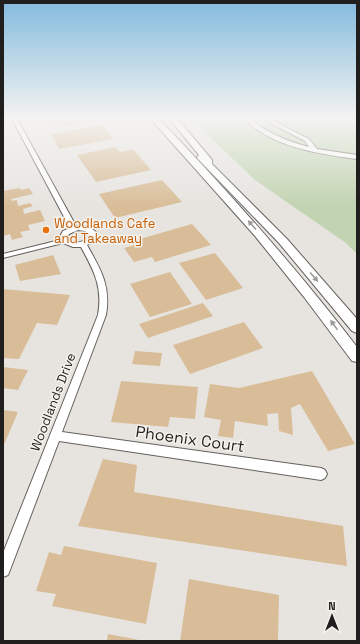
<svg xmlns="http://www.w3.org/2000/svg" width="360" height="644" font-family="'Space Grotesk',sans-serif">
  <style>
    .green { fill: #c1d3b1 }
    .building { fill: #d8bd98 }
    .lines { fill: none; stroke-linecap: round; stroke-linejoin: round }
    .minor-casing { stroke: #64615d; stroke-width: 2 }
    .highway-casing { stroke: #64615d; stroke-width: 2 }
    .minor { fill: #fff; fill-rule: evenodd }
    .highway { fill: #fff; fill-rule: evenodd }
    .oneway { fill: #9b9a99 }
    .food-dot { fill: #e8710a; stroke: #f5f2ed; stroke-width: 1.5 }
    .labels { text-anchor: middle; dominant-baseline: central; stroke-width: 3; stroke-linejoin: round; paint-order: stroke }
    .food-label { font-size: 13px; fill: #c56008; stroke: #f5f2ed; text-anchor: start }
    .street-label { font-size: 13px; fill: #201f1d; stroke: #f5f2ed }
    .near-street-label { font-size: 16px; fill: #201f1d; stroke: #f5f2ed }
  </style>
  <rect width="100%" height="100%" fill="#e7e4e0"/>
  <!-- green -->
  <path class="green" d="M189 117H357V254L346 243 255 180Z"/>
  <!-- building -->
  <g class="building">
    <path d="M43 117H98L100 119 64 126 60 122 48 124Z"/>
    <path d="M102 125 113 139 59 149 51 134Z"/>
    <path d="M115 147 120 152 133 149 151 170 96 182 77 155Z"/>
    <path d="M162 180 182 202 115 218 99 194Z"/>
    <path d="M20 188 21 190 29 188 33 194 11 199 12 201 17 200 18 206 30 203 33 206 23 209 24 214 40 210 45 221 28 225 30 230 20 232 23 237 12 240 10 234 3 236V191Z"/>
    <path d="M192 224 211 245 155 262 152 257 134 262 124 248 142 243 140 239Z"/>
    <path d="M215 253 243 288 206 300 179 263Z"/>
    <path d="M53 255 61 274 20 281 15 265Z"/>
    <path d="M170 272 192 304 150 317 130 284Z"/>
    <path d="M3 289 70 295 57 325 37 323 19 359 3 358Z"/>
    <path d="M203 303 213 316 148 338 139 324Z"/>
    <path d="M244 322 263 348 190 374 173 345Z"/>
    <path d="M135 351 162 353 160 366 132 364Z"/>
    <path d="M3 367 28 370 18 390 3 388Z"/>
    <path d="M312 371 355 444 328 451 300 404 291 408 293 435 279 431 278 413 267 414 268 426 235 421 233 438 218 436 221 420 204 417 210 384 239 388Z"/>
    <path d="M121 381 198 387 195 419 170 417 168 427 111 422Z"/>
    <path d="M3 410 18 412 3 447Z"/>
    <path d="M103 459 137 465 134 492 343 526 347 566 78 526Z"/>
    <path d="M64 546 157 563 146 624 52 606 56 594 36 591 49 552 61 555Z"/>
    <path d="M189 579 279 595 278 641H180Z"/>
    <path d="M108 634 139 640V641H107Z"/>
  </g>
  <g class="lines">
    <defs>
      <g id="minor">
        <path d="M11 117H16L76 226 90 227 97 233 96 240 87 245C101 270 111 286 106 315L62 432 321 468 325 470 327 474 325 478 321 480 59 441 10 570 8 575 3 577V553L98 315C103 287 94 271 81 247H73L63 243 3 258V254L60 240 59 238 63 231 70 228ZM78 230 85 231 89 234V237C82 243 74 245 67 238L69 234Z"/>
        <path d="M243 117H248C266 133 287 141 309 147L305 141 259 117H265L309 139 317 149 357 155V159C319 154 270 147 243 117Z"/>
      </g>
      <g id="highway">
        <path d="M149 117H157C228 191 295 266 357 347V362L352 361 304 297 255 236Z"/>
        <path d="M168 117H176L212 160V164L287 239 357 319V333L352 331 279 243 198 159 197 157 199 155Z"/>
      </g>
    </defs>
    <!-- minor casing -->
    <use href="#minor" class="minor-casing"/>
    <!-- highway casing -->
    <use href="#highway" class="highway-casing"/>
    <!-- minor -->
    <use href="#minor" class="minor"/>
    <!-- highway -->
    <use href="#highway" class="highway"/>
  </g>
  <!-- one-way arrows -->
  <defs><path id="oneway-solid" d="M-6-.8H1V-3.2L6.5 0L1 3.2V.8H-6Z"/></defs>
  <g class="oneway">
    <use href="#oneway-solid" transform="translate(252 225) rotate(-131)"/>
    <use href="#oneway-solid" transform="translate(314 277) rotate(50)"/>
    <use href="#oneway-solid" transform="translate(334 325) rotate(-126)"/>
  </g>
  <!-- sky -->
  <linearGradient id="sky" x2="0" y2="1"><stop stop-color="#83bbdd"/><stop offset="0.57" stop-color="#f4f3f1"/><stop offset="1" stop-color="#f4f3f1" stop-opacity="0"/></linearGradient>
  <rect width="360" height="207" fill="url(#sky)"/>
  <!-- markers -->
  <circle class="food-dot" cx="46" cy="230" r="4"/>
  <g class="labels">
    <!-- food labels -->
    <g class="food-label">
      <text x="54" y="223">Woodlands Cafe<tspan x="54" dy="15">and Takeaway</tspan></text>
    </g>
    <!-- street labels -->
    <g class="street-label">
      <text transform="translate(53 402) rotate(-69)">Woodlands Drive</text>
    </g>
    <!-- near-street labels -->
    <g class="near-street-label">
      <text transform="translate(190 439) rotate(8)">Phoenix Court</text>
    </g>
  </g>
  <!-- border -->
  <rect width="360" height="644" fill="none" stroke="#201f1d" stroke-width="8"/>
  <!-- north arrow -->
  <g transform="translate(332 616)" stroke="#f5f2ed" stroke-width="3" paint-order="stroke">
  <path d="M0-3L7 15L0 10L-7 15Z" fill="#201f1d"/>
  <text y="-6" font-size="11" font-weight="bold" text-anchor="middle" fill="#201f1d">N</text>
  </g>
</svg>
